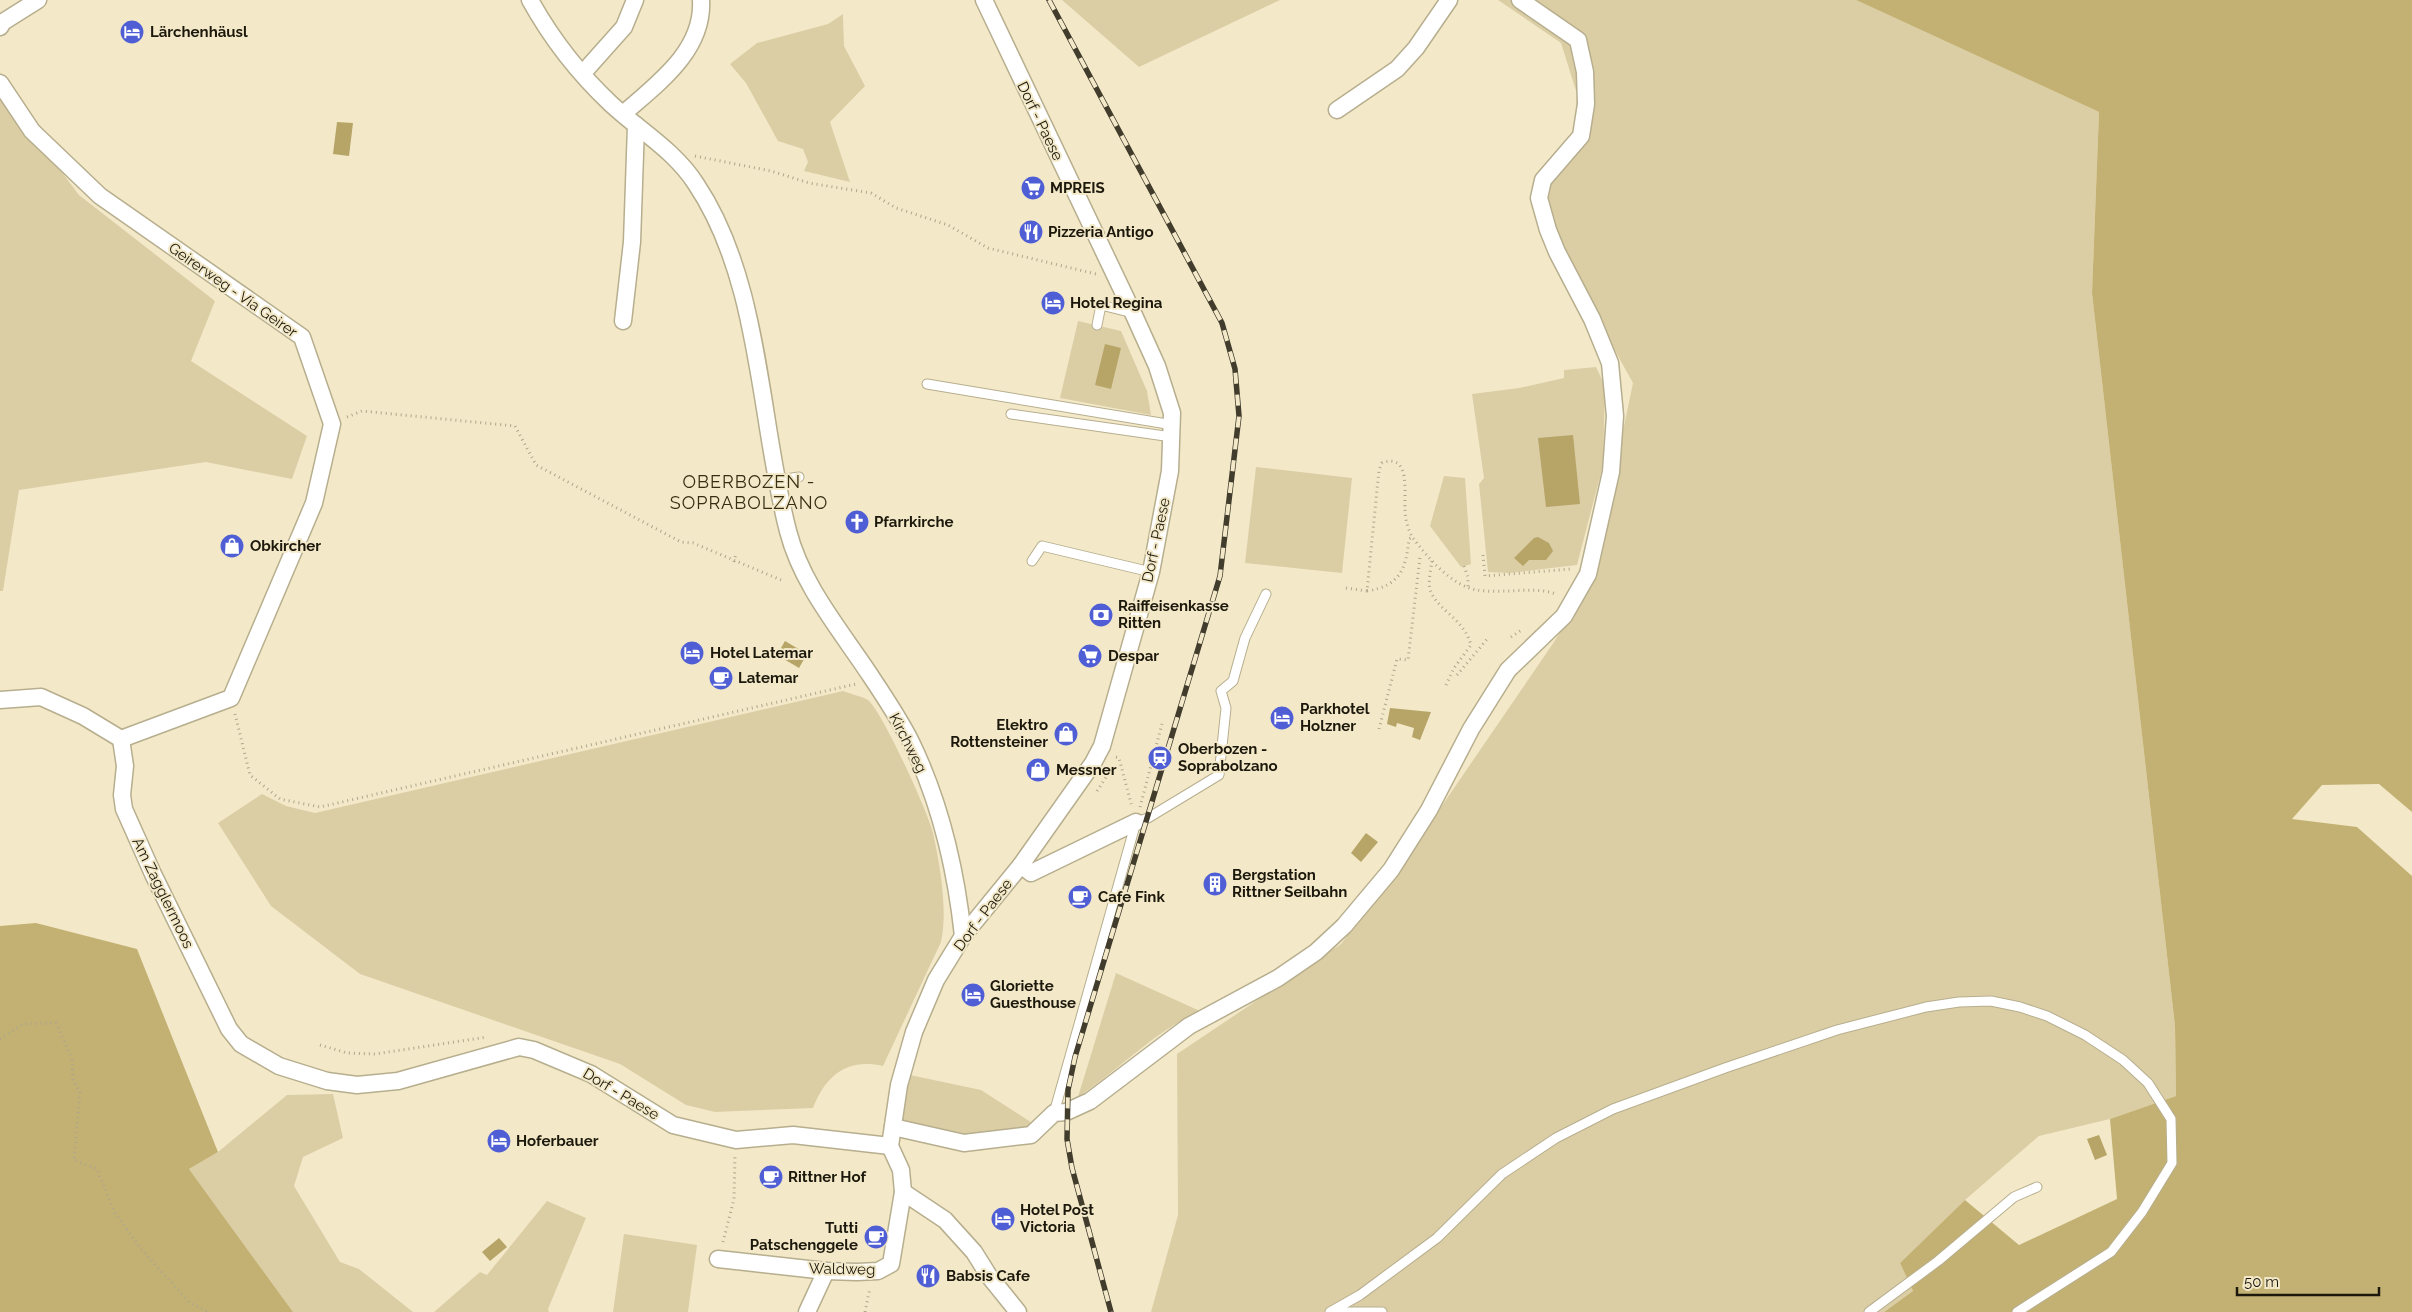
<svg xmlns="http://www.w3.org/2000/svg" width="2412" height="1312" font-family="Raleway,sans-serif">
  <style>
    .green { fill: #dbcea5 }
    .forest { fill: #c3b173 }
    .water { fill: #b7a467 }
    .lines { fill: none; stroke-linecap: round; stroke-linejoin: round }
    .service-casing { stroke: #b7ae8e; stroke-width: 11 }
    .minor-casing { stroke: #b7ae8e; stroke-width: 19 }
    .path { stroke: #aea68c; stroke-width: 3; stroke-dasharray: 1 4; stroke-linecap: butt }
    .service { stroke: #fff; stroke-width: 9 }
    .minor { stroke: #fff; stroke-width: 16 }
    .rail-casing { stroke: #413c2c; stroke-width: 5.5 }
    .rail { stroke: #f3e9c9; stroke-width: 4; stroke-dasharray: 11; stroke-linecap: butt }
    .labels { text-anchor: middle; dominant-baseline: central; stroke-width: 4; stroke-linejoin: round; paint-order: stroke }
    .poi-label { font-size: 15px; font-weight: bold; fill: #1c180c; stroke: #f3e9c9; text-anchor: start }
    .street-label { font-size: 15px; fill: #1c180c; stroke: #f3e9c9 }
    .quarter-label { font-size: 18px; letter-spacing: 1px; fill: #372f13; stroke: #f3e9c9 }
  </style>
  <rect width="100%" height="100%" fill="#f3e9c9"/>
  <!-- green -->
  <g class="green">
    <path d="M1062 0H1280L1139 67Z"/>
    <path d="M1498 0H1856L2099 112 2092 293 2175 1026 2176 1096 2110 1119 2039 1136 1965 1200 1900 1263 1913 1291 1884 1312H1151L1178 1215 1177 1054 1341 944 1402 864 1554 642 1591 583 1633 383 1533 203 1575 134 1577 94 1561 43Z"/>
    <path d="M843 14 844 46 865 86 830 122 850 182 804 171 808 162 803 149 778 141 746 83 730 64 757 43 828 24Z"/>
    <path d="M0 90 79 195 215 301 191 361 307 436 292 479 206 462 19 490 3 591H0Z"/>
    <path d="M1078 321 1121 331 1147 391 1151 415 1060 398Z"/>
    <path d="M1596 367 1605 386 1603 465 1577 565 1510 573 1488 572 1479 484 1484 478 1472 394 1519 388 1564 378V370Z"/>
    <path d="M1256 467 1352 478 1342 573 1245 563Z"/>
    <path d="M1444 476 1465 478 1471 564 1461 567 1430 526Z"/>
    <path d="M843 691C850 694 861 696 868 700 882 711 928 812 933 833 940 865 948 910 941 942L883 1066C847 1058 826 1075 813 1108L715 1112 686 1105 620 1064 360 974 271 906 218 823 262 794 286 806 315 813Z"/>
    <path d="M1116 973 1200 1011C1156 1030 1119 1070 1078 1097Z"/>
    <path d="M910 1075 981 1090 1034 1124 1025 1130 964 1139 899 1125Z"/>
    <path d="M333 1094 343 1138 303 1157 294 1186 340 1262 359 1269 413 1312H293L189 1169 218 1152 287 1095Z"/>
    <path d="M547 1201 586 1218 548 1309 549 1312H434L480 1272 487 1275Z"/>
    <path d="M624 1234 697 1245 688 1312H613Z"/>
  </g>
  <!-- forest -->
  <g class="forest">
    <path d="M1856 0H2412V812L2379 784 2322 785 2292 819 2357 827 2412 876V1312H1884L1913 1291 1900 1263 1965 1200 2019 1245 2117 1199 2110 1119 2176 1096 2175 1026 2092 293 2099 112Z"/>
    <path d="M36 923 137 949 218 1152 189 1169 293 1312H0V926Z"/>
  </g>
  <!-- water -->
  <g class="water">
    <path d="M337 122 353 123 349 156 333 154Z"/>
    <path d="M1105 344 1121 348 1111 389 1095 385Z"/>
    <path d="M1573 435 1580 504 1546 507 1538 438Z"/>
    <path d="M1538 537 1549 543 1553 551 1546 560H1529L1523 566 1514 558 1534 538Z"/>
    <path d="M785 641 807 654 799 668 777 655Z"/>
    <path d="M1390 708 1431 712 1420 740 1412 737 1414 728 1397 723 1396 727 1387 724Z"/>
    <path d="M1366 833 1378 842 1361 862 1351 853Z"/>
    <path d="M2099 1135 2107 1155 2095 1160 2087 1139Z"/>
    <path d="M499 1238 507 1247 490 1261 482 1252Z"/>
  </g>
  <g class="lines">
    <defs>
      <g id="service">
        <path d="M1097 325 1101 305 1133 313"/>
        <path d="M927 384 1173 425"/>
        <path d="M1011 414 1172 437"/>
        <path d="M778 480 799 477"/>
        <path d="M1032 561 1042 546 1151 572"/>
        <path d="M1054 1113 1136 822 1148 818 1219 775 1226 708 1221 691 1233 681 1245 638 1266 594"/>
        <path d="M1330 1312 1360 1295 1437 1238 1502 1174 1556 1138 1613 1109 1725 1068 1837 1030 1926 1007 1959 1002 1991 1001 2020 1007 2047 1016 2085 1035 2123 1060 2148 1083 2171 1119 2172 1163 2142 1212 2111 1252 2017 1312"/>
        <path d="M1333 1312H1382"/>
        <path d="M1869 1312 1938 1261 2014 1197 2037 1187"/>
      </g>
      <g id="minor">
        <path d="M530 0C551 38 579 74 611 104 640 131 674 150 696 184 761 281 759 420 788 531 802 586 842 632 872 678 886 699 900 720 911 742 940 802 956 870 963 936"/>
        <path d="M0 27 3 22 38 0"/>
        <path d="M583 73 624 27 635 0"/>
        <path d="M0 83 32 131 100 196 302 337 332 424 314 503 231 698 121 739"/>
        <path d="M1337 110 1397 69 1416 48 1449 0"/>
        <path d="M623 114C657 84 704 51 701 0"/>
        <path d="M623 321 632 242 636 125"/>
        <path d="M0 700 41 697 83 716 121 739 125 766 122 795 124 809 153 874 229 1029 241 1044 279 1066 327 1081 357 1085 398 1081 519 1047 534 1050 591 1074 673 1125 736 1140 793 1135 890 1146"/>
        <path d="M1021 865 1031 873 1136 822"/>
        <path d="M893 1127 964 1143 1031 1135 1054 1113 1066 1112 1090 1101 1189 1026 1278 978 1316 952 1344 926 1391 870 1429 810 1471 729 1508 670 1564 616 1588 574 1611 472 1615 416 1610 363 1592 319 1557 252 1548 230 1539 198 1543 180 1581 136 1586 104 1585 72 1578 40 1520 0"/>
        <path d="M903 1192 945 1220 974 1252 989 1276 1018 1312"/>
        <path d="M718 1259 826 1271 857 1272 878 1271 891 1264 903 1192 901 1170 890 1146 899 1085 914 1032 936 980 963 936 1021 865 1093 763 1102 746 1151 572 1170 471 1172 413 1157 366 1133 313 984 0"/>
        <path d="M807 1312 826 1271"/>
      </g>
    </defs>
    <!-- service casing -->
    <use href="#service" class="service-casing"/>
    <!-- minor casing -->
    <use href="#minor" class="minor-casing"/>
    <!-- path -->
    <g class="path">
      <path d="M695 156 771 171 809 183 871 193 896 208 948 225 988 248 1096 274"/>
      <path d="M347 417 362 411 515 426 536 465 681 542 693 543 781 580"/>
      <path d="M1483 555 1485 576 1571 569"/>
      <path d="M1432 561C1431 570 1427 583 1431 592 1440 612 1464 619 1471 645L1454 668 1446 685"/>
      <path d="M734 562 736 553"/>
      <path d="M1464 566 1468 577V587"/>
      <path d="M1346 588 1367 591 1379 470 1382 463C1411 452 1404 494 1405 509 1405 519 1408 530 1413 538 1428 558 1452 586 1477 590 1488 592 1500 591 1511 591 1527 590 1542 589 1556 594"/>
      <path d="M1367 591C1400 586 1406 569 1409 539L1412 537"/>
      <path d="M1511 637 1523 629"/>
      <path d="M1457 675 1488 638"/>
      <path d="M235 714 250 775 280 799 320 807 856 684"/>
      <path d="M1379 729 1397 659 1408 660 1420 557"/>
      <path d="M1116 757 1119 758 1132 807"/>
      <path d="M1097 791 1107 776"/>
      <path d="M1140 807 1162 724"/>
      <path d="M0 1039 23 1024 56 1023 72 1059 73 1080 80 1092 74 1160 97 1169 115 1213 141 1249 190 1303 208 1312"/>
      <path d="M320 1045 347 1053 375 1054 487 1037"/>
      <path d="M723 1242 734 1199 735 1155"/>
      <path d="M865 1312 870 1288"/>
    </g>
    <!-- service -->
    <use href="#service" class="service"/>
    <!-- minor -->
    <use href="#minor" class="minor"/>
    <defs>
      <path id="rail" d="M1049 0 1222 323 1235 369 1239 416 1220 576 1075 1057 1068 1090 1067 1139 1072 1168 1111 1312"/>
    </defs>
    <!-- rail casing -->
    <use href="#rail" class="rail-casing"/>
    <!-- rail -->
    <use href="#rail" class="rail"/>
  </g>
  <!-- icons -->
  <defs>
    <symbol id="hotel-disc" viewBox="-11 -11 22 22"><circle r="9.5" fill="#4f5ed4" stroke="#f3e9c9"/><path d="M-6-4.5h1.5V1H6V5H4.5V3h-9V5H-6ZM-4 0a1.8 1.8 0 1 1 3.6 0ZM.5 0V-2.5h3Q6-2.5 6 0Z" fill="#fff"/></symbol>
    <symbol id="supermarket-disc" viewBox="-11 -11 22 22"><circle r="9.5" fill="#4f5ed4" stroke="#f3e9c9"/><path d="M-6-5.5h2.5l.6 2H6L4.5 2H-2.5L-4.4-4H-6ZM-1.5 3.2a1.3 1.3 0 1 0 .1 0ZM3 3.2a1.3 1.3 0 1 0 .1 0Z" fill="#fff"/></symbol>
    <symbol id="restaurant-disc" viewBox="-11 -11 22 22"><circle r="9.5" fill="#4f5ed4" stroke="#f3e9c9"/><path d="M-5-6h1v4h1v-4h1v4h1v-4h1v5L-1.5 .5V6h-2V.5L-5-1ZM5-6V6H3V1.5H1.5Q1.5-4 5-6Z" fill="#fff"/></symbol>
    <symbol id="church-disc" viewBox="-11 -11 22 22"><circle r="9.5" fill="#4f5ed4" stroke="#f3e9c9"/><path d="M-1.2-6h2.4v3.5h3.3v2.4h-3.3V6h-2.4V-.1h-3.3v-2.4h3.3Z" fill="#fff"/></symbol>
    <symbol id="shop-disc" viewBox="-11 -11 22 22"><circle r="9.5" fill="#4f5ed4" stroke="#f3e9c9"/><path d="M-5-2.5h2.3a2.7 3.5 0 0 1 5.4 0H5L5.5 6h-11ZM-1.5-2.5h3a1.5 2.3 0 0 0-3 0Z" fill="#fff"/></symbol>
    <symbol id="bank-disc" viewBox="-11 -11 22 22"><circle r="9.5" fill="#4f5ed4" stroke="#f3e9c9"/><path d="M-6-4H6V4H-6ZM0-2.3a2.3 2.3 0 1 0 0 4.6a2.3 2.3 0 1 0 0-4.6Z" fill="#fff"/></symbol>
    <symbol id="cafe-disc" viewBox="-11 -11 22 22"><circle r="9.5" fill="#4f5ed4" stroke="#f3e9c9"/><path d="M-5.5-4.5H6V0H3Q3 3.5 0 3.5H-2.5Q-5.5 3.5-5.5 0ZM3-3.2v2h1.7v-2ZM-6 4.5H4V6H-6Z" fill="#fff"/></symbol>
    <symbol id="station-disc" viewBox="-11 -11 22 22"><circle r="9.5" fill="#4f5ed4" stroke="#f3e9c9"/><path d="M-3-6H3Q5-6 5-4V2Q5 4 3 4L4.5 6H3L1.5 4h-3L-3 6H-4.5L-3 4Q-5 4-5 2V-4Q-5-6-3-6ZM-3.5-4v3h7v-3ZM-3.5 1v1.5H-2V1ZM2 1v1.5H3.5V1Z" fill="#fff"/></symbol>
    <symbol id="building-disc" viewBox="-11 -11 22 22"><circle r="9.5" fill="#4f5ed4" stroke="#f3e9c9"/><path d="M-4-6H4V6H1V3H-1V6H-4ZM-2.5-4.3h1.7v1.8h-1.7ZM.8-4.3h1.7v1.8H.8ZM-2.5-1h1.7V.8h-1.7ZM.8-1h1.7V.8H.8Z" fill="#fff"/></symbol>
  </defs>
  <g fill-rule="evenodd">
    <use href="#hotel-disc" x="118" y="18" width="28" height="28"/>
    <use href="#supermarket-disc" x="1019" y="174" width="28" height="28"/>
    <use href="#restaurant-disc" x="1017" y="218" width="28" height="28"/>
    <use href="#hotel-disc" x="1039" y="289" width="28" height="28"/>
    <use href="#church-disc" x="843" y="508" width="28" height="28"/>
    <use href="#shop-disc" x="218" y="532" width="28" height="28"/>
    <use href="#bank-disc" x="1087" y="601" width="28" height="28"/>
    <use href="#hotel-disc" x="678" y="639" width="28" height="28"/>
    <use href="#supermarket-disc" x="1076" y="642" width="28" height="28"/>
    <use href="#cafe-disc" x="707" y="664" width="28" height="28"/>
    <use href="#hotel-disc" x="1268" y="704" width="28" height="28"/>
    <use href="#shop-disc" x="1052" y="720" width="28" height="28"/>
    <use href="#station-disc" x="1146" y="744" width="28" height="28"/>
    <use href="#shop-disc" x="1024" y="756" width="28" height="28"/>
    <use href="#building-disc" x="1201" y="870" width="28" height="28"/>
    <use href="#cafe-disc" x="1066" y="883" width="28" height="28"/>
    <use href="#hotel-disc" x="959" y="981" width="28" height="28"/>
    <use href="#hotel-disc" x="485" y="1127" width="28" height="28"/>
    <use href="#cafe-disc" x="757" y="1163" width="28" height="28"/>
    <use href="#hotel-disc" x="989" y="1205" width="28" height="28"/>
    <use href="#cafe-disc" x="862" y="1223" width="28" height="28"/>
    <use href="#restaurant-disc" x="914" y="1262" width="28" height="28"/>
  </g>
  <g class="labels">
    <!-- poi labels -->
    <g class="poi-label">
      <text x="150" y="32">Lärchenhäusl</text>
      <text x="1050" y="188">MPREIS</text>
      <text x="1048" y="232">Pizzeria Antigo</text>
      <text x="1070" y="303">Hotel Regina</text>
      <text x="874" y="522">Pfarrkirche</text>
      <text x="250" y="546">Obkircher</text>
      <text x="1118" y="606">Raiffeisenkasse<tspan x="1118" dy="17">Ritten</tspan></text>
      <text x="710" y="653">Hotel Latemar</text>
      <text x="1108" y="656">Despar</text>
      <text x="738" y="678">Latemar</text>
      <text x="1300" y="709">Parkhotel<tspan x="1300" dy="17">Holzner</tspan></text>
      <text x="1048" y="725" text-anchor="end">Elektro<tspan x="1048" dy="17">Rottensteiner</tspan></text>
      <text x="1178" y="749">Oberbozen -<tspan x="1178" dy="17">Soprabolzano</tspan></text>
      <text x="1056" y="770">Messner</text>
      <text x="1232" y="875">Bergstation<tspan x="1232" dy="17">Rittner Seilbahn</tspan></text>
      <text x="1098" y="897">Cafe Fink</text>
      <text x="990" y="986">Gloriette<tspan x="990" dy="17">Guesthouse</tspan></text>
      <text x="516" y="1141">Hoferbauer</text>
      <text x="788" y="1177">Rittner Hof</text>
      <text x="1020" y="1210">Hotel Post<tspan x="1020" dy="17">Victoria</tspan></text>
      <text x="858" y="1228" text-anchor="end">Tutti<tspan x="858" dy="17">Patschenggele</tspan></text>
      <text x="946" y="1276">Babsis Cafe</text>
    </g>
    <!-- street labels -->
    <g class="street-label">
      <text transform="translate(1040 121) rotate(64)">Dorf - Paese</text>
      <text transform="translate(233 290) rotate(35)">Geirerweg - Via Geirer</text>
      <text transform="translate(1156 540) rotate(-78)">Dorf - Paese</text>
      <text transform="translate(908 743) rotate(63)">Kirchweg</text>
      <text transform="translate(163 893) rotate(64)">Am Zagglermoos</text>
      <text transform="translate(983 915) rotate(-53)">Dorf - Paese</text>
      <text transform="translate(621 1094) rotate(31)">Dorf - Paese</text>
      <text transform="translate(842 1269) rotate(1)">Waldweg</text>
    </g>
    <!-- quarter labels -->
    <g class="quarter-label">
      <text x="749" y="481">OBERBOZEN -<tspan x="749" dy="21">SOPRABOLZANO</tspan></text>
    </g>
  </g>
  <!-- scale -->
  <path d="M2237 1287v8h142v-8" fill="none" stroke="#1c180c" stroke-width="2.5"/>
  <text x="2244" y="1287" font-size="15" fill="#1c180c" stroke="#f3e9c9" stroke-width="4" paint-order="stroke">50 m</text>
</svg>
